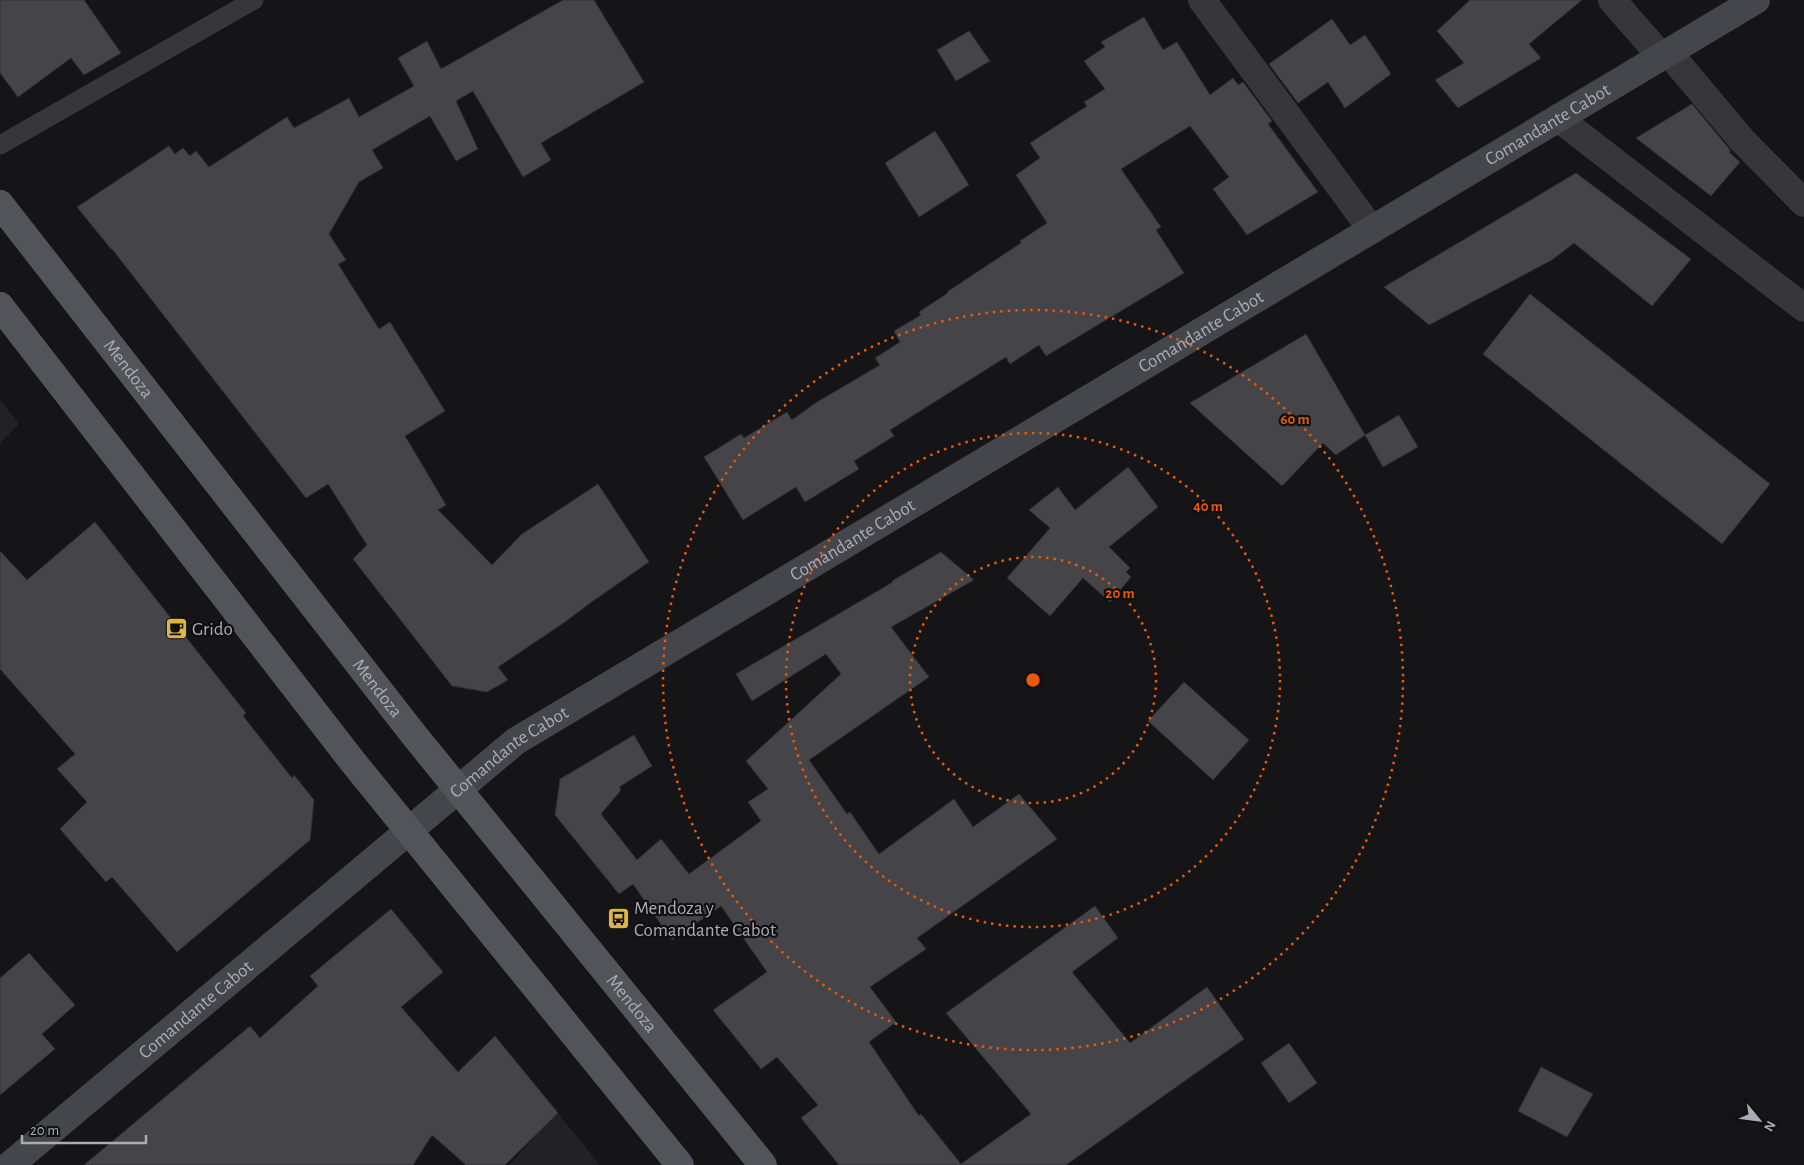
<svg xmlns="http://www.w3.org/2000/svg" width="1804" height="1165" font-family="'Alegreya Sans',sans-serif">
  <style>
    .built { fill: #222124 }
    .building { fill: #454549; stroke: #303033 }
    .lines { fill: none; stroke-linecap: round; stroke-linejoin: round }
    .lane { stroke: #37373b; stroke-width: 19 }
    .street { stroke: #37373b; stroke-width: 28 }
    .secondary { stroke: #45464b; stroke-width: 28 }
    .primary { stroke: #53545a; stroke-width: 28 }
    .ring { fill: none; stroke: #e8590c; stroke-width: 2.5; stroke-dasharray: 2.5 5 }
    .labels { text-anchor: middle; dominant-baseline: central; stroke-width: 4.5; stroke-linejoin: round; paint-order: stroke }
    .street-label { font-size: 19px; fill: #a9acb5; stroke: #101012 }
    .poi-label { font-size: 19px; fill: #a9acb5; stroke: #101012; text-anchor: start }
    .centre { fill: #e8590c; stroke: #101012; stroke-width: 2.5 }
    .ring-label { font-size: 15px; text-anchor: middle; font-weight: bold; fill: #e8590c; stroke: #101012; stroke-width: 4.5; stroke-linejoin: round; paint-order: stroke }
  </style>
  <rect width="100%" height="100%" fill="#151517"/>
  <!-- built -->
  <g class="built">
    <path d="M0 400 19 424 0 444Z"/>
    <path d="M558 1113 600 1165H509L536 1135Z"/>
  </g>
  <!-- building -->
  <g class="building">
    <path d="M0 0H84L121 53 84 75 71 58 18 97 0 73Z"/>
    <path d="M563 0H594L644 82 541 143 551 160 523 177 473 91 456 101 478 149 456 161 430 116 372 150 383 168 359 182 329 234 346 260 338 264 379 329 390 322 445 411 405 436 446 505 438 510 492 565 522 534 598 484 649 562 590 603 565 622 498 667 508 680 487 692 452 686 353 559 367 545 328 484 306 498 112 249H111L77 207 169 146 175 154 183 148 190 156 196 151 209 167 287 117 294 128 349 98 359 117 414 86 398 58 427 41 441 69Z"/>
    <path d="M1470 0H1582L1529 44 1541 58 1458 108 1435 80 1464 63 1437 31Z"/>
    <path d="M1144 17 1163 50 1177 42 1210 95 1233 78 1238 85 1243 82 1272 121 1268 124 1318 192 1247 235 1213 189 1229 177 1190 126 1121 169 1161 227 1156 230 1184 273 1046 356 1039 345 1010 364 1006 357 890 430 894 436 854 461 859 469 805 502 796 487 743 520 704 457 741 434 744 438 787 412 792 420 817 402 880 365 875 358 900 342 894 331 921 315 919 312 948 293 947 292 1021 243 1020 241 1047 223 1016 175 1040 158 1030 143 1087 106 1084 102 1105 89 1084 61 1105 47 1101 42Z"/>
    <path d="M1332 19 1350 45 1365 35 1391 74 1345 108 1328 82 1298 103 1269 64Z"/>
    <path d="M969 31 990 61 956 81 937 50Z"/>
    <path d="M1692 104 1731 151 1729 152 1740 162 1711 196 1636 138Z"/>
    <path d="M935 131 969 185 919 217 885 163Z"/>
    <path d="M1576 173 1691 259 1652 306 1574 243 1552 260 1429 325 1384 287Z"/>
    <path d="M1530 294 1770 484 1722 544 1483 354Z"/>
    <path d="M1306 334 1365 435 1336 455 1323 443 1282 486 1190 403Z"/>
    <path d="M1399 415 1418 447 1383 467 1365 435Z"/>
    <path d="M1128 467 1158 507 1109 547 1130 568 1126 572 1131 577 1110 602 1083 578 1050 616 1007 578 1050 528 1029 510 1058 487 1075 510Z"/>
    <path d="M95 522 246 713 243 716 292 778 294 775 314 800 310 840 177 952 112 877 106 882 60 829 87 802 57 769 75 754 0 669V551L27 580Z"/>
    <path d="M941 552 974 580 891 627 929 677 809 760 847 814 850 812 879 854 954 799 973 827 1019 794 1057 839 917 938 926 949 870 987 896 1022 869 1042 919 1116 921 1114 961 1164 1031 1114 946 1013 1095 906 1118 938 1072 972 1130 1043 1207 987 1244 1039 1066 1165H839L801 1118 818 1105 777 1057 761 1069 713 1010 767 972 721 906 672 940 633 884 619 894 555 815 560 779 634 735 652 766 619 787 621 790 601 814 637 860 661 839 689 874 761 821 748 802 768 789 746 761 841 674 826 654 752 701 736 674 893 582 892 581Z"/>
    <path d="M1184 682 1249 740 1213 780 1148 721Z"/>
    <path d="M391 909 443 972 401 1007 458 1072 495 1036 558 1113 505 1165H466L432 1135 413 1165H84L250 1026 260 1038 318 986 310 976Z"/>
    <path d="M29 953 75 1005 42 1034 55 1049 0 1095V978Z"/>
    <path d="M1289 1043 1317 1083 1289 1103 1261 1063Z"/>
    <path d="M1541 1067 1593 1094 1567 1137 1518 1111Z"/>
  </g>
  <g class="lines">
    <!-- lane -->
    <path class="lane" d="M0 145 254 0"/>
    <!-- street -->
    <g class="street">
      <path d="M1202 0 1372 230"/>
      <path d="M1612 0 1661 56"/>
      <path d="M1668 52 1742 140 1804 203"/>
      <path d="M1558 118 1804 308"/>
    </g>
    <!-- secondary -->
    <path class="secondary" id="s1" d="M10 1165 516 741 1756 0"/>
    <!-- primary -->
    <g class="primary">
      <path id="s2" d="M0 204 414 735 763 1165"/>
      <path d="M0 306 353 762 680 1165"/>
    </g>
  </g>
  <!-- distance rings -->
  <g class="ring">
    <circle cx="1033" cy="680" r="123"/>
    <circle cx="1033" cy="680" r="247"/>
    <circle cx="1033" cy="680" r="370"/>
  </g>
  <!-- icons -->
  <defs>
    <symbol id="cafe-square" viewBox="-11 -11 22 22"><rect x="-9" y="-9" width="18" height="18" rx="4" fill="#ddb547" stroke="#101012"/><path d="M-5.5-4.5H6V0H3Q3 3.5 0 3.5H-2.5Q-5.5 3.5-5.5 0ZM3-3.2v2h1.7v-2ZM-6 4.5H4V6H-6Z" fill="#111"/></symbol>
    <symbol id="bus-square" viewBox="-11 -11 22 22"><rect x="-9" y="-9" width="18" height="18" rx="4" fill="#ddb547" stroke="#101012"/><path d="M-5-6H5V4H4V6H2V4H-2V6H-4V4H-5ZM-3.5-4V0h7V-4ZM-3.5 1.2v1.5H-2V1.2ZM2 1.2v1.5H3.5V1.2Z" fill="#111"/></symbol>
  </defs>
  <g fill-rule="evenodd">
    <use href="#cafe-square" x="164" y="616" width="25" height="25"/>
    <use href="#bus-square" x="606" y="906" width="25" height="25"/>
  </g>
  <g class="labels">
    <!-- street labels -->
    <g class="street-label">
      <text stroke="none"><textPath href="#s1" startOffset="1862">Comandante Cabot</textPath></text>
      <text stroke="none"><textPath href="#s1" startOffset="1458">Comandante Cabot</textPath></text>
      <text stroke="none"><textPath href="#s2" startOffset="209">Mendoza</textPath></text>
      <text stroke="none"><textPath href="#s1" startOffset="1052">Comandante Cabot</textPath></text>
      <text stroke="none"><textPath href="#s2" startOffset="614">Mendoza</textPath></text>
      <text stroke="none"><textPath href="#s1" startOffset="648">Comandante Cabot</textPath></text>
      <text stroke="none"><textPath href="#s2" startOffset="1019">Mendoza</textPath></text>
      <text stroke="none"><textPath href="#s1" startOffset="242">Comandante Cabot</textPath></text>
    </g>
    <!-- poi labels -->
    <g class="poi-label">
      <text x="192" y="629">Grido</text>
      <text x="634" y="908">Mendoza y<tspan x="634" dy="22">Comandante Cabot</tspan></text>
    </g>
  </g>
  <circle cx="1033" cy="680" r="8" class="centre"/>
  <g class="ring-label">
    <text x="1295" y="424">60 m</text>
    <text x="1208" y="511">40 m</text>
    <text x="1120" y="598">20 m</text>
  </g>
  <!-- north arrow -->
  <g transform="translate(1759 1120) rotate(119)" stroke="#101012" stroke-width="4" paint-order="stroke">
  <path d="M0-4L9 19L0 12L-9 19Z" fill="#a9acb5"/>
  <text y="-8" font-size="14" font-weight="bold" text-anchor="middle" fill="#a9acb5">N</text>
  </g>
  <!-- scale -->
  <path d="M22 1135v8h124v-8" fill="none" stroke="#a9acb5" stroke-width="2.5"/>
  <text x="30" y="1135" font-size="15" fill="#a9acb5" stroke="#101012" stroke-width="4" paint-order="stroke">20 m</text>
</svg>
